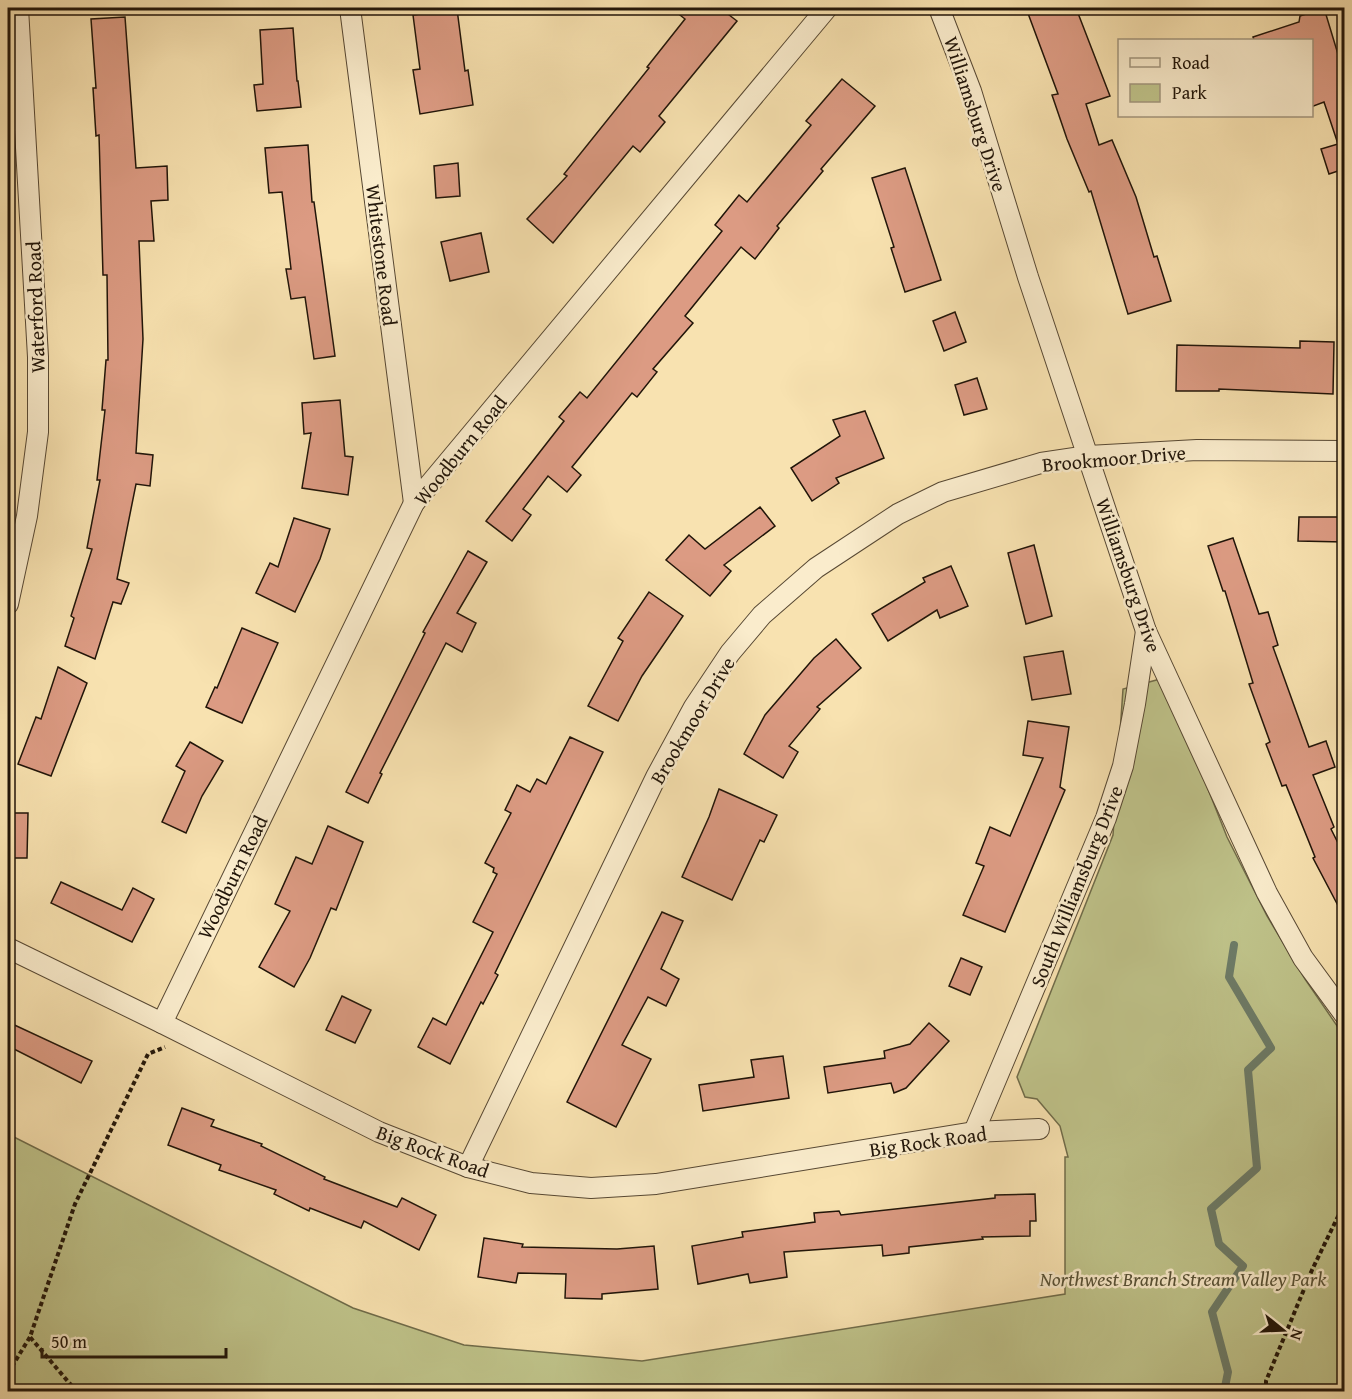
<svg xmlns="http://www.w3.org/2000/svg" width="1352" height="1399" font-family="'Gentium Book Plus',serif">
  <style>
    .green { fill: #bfc38a; stroke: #706c4a; stroke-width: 1.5 }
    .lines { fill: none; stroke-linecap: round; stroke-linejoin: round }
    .stream { stroke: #6d7b67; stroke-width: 8 }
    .building { fill: #dc9b83; stroke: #211509; stroke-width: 1.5 }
    .street-casing { stroke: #574833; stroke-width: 22 }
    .path { stroke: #211509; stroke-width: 4; stroke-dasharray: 4.5 3; stroke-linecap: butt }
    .street { stroke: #faeccc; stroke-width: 20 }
    .labels { text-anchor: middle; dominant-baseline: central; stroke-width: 5; stroke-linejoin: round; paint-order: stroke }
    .street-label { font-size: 20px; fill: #211509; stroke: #faeccc }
    .park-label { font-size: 20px; font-style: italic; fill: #585236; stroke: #faeccc }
  </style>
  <rect width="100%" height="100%" fill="#f8e2b0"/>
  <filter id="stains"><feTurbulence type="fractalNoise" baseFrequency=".00333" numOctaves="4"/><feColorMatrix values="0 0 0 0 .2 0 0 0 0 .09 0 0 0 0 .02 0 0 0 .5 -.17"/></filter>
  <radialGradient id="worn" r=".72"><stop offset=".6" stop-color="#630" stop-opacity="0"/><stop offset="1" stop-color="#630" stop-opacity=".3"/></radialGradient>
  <!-- green -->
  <path class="green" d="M1164 678 1227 837 1267 916 1305 979 1344 1036V1391H8V1134L353 1308 464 1345 642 1361 1065 1294V1157H1068L1060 1126 1037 1099 1025 1097 1017 1077 1113 835 1123 689Z"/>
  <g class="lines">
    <!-- stream -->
    <path class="stream" d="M1224 1392 1228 1372 1212 1312 1243 1266 1219 1244 1211 1209 1257 1168 1248 1070 1271 1048 1229 977 1234 945"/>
  </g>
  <!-- building -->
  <g class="building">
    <path d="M671 8H720L737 21 659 116 665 122 640 152 633 146 553 243 527 219 567 176 564 174 649 68 647 67 685 19Z"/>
    <path d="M1026 8H1076L1110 96 1086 104 1099 145 1112 140 1136 197 1154 257 1157 256 1171 301 1128 314 1091 191 1089 192 1067 139 1052 95 1058 94Z"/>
    <path d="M1324 8 1344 74V169L1329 174 1321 149 1338 144 1324 102 1311 107V40H1254L1253 37 1299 22 1300 16Z"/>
    <path d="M457 9 465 71 468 70 473 105 420 114 413 70 420 69 413 15Z"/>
    <path d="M125 17 136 168 167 166 168 200 151 201 154 241H139L143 339 136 453 153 455 150 486 136 484 117 579 129 583 121 604 113 602 95 659 65 646 74 618 71 616 92 549 87 548 100 480H97L105 410H102L106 360H108L107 275H103L99 135 96 136 93 88H96L91 19Z"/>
    <path d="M293 28 297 81H298L301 107 257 111 254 85 263 84 260 30Z"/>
    <path d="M842 79 875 106 821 169 823 171 777 226 779 228 755 259 741 247 685 316 693 323 653 369 657 372 637 397 632 393 572 467 581 475 567 492 548 476 523 509 531 515 512 541 486 521 564 421 559 417 580 392 587 398 722 231 715 225 739 195 747 202 811 125 806 121Z"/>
    <path d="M308 145 312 202H314L335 356 314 359 305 297 291 299 286 269H291L282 192 269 193 265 148Z"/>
    <path d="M458 163 460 196 436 198 434 166Z"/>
    <path d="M905 168 941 280 905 292 891 248 894 247 872 178Z"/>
    <path d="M481 233 489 272 450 281 441 242Z"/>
    <path d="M955 312 966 342 944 351 933 321Z"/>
    <path d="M1300 341 1334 342 1333 394 1219 389V391H1176L1177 345 1300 348Z"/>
    <path d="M977 378 987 409 964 415 955 385Z"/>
    <path d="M340 400 345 456 353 457 348 495 302 488 311 433 304 434 302 403Z"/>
    <path d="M865 411 884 458 836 478 839 483 812 501 791 468 840 436 833 420Z"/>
    <path d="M760 507 775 526 724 565 731 571 710 596 666 560 689 535 705 549Z"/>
    <path d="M1299 517H1344V542L1298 541Z"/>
    <path d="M294 518 330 529 320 559 295 612 256 593 270 563 278 567Z"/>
    <path d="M1233 538 1259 614 1268 612 1278 645 1273 647 1309 747 1326 741 1335 767 1313 775 1334 827 1331 829 1344 855V917L1313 858 1315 857 1286 785 1282 786 1266 744 1270 742 1249 684 1253 683 1225 591H1223L1208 546Z"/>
    <path d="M1034 545 1052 616 1026 624 1008 553Z"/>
    <path d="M468 551 487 562 457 613 476 623 462 652 446 643 380 773 382 774 368 803 346 792 425 633 423 632Z"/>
    <path d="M951 566 968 606 940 618 937 610 888 641 872 614 925 582 923 578Z"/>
    <path d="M649 592 683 616 642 676 618 721 588 706 623 641 618 638Z"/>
    <path d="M242 628 278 643 242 723 206 707 215 687 217 688Z"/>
    <path d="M836 639 861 668 817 707 820 709 789 746 798 752 783 778 744 754 765 715 814 658Z"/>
    <path d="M1063 651 1071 694 1032 700 1024 657Z"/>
    <path d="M58 667 87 683 51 776 18 764 36 717 41 719Z"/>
    <path d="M1028 721 1069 727 1060 787 1065 790 1005 932 963 915 984 866 976 863 990 827 1010 836 1043 758 1023 755Z"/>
    <path d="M570 737 603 752 495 973 498 975 483 1004 481 1002 450 1064 418 1047 433 1018 446 1025 493 932 473 922 497 874 493 872 494 868 485 863 511 813 505 810 517 785 530 792 537 779 546 784Z"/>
    <path d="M190 742 223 761 202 796 186 833 162 822 185 771 176 766Z"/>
    <path d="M719 789 777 815 764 842 760 840 732 900 682 877 709 817Z"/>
    <path d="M8 813H28L27 858H8Z"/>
    <path d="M328 826 363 842 336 910 331 908 310 958 294 987 259 967 290 911 275 904 296 857 312 864Z"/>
    <path d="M61 882 122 910 133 888 154 899 132 942 51 903Z"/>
    <path d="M662 912 683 921 661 969 679 979 666 1006 648 997 622 1045 651 1059 616 1127 567 1102Z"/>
    <path d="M961 958 982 967 970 995 949 986Z"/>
    <path d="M342 996 371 1010 355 1043 326 1030Z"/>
    <path d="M8 1022 92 1061 81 1083 8 1046Z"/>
    <path d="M929 1023 949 1041 906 1088 894 1093 891 1083 828 1093 824 1067 885 1058 884 1051 910 1044Z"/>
    <path d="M783 1056 789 1098 703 1111 699 1085 754 1077 751 1060Z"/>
    <path d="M182 1108 214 1120 211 1126 262 1144 261 1146 325 1177 324 1179 397 1207 402 1198 436 1215 419 1250 364 1221 361 1228 310 1208 309 1211 274 1194 276 1190 219 1170 221 1165 168 1145Z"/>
    <path d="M1035 1194 1036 1221H1030V1236L982 1237 983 1239 909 1247V1253L883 1256 882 1245 784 1252 787 1277 750 1283 748 1274 698 1284 692 1246 743 1237 742 1232 815 1222 814 1213 839 1211 841 1215 995 1198V1195Z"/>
    <path d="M484 1238 523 1244 522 1247 617 1249 654 1246 658 1289 602 1294V1299L565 1298 566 1274 518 1273 516 1283 478 1277Z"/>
  </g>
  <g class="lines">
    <defs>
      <g id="street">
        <path d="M350 8 414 503"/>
        <path d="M939 8 971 91 1028 277 1146 631 1267 893 1303 958 1344 1014"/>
        <path d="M8 604 27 516 38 432V357L18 8"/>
        <path d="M8 948 162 1023 379 1132 468 1167 531 1183 591 1188 656 1184 974 1132 1039 1129"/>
        <path d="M162 1023 414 503 827 8"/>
        <path d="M974 1132 1106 818 1123 766 1135 704 1146 631"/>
        <path d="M468 1167 656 777 694 707 730 653 762 615 816 568 898 514 943 492 1041 463 1088 456 1197 450 1344 451"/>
      </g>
    </defs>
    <!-- street casing -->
    <use href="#street" class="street-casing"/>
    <!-- path -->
    <g class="path">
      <path d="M8 1373 30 1337"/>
      <path d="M77 1392 30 1337 75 1204 148 1054 165 1047"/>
      <path d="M1266 1392V1381L1312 1270 1344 1204"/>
    </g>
    <!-- street -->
    <use href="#street" class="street"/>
  </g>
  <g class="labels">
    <!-- street labels -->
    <g class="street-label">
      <text transform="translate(976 114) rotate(72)">Williamsburg Drive</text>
      <text transform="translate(382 255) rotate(83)">Whitestone Road</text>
      <text transform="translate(35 307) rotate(-92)">Waterford Road</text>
      <text transform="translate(460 450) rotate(-51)">Woodburn Road</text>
      <text transform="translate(1114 458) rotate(-5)">Brookmoor Drive</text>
      <text transform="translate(1129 575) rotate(71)">Williamsburg Drive</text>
      <text transform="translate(692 720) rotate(-59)">Brookmoor Drive</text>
      <text transform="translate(232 877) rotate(-64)">Woodburn Road</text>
      <text transform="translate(1076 886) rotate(-68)">South Williamsburg Drive</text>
      <text transform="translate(928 1141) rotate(-8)">Big Rock Road</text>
      <text transform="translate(433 1151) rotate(20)">Big Rock Road</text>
    </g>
    <!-- park labels -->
    <g class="park-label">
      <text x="1183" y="1278">Northwest Branch Stream Valley Park</text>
    </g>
  </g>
  <!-- margin -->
  <rect width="1352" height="1399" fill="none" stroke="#f8e2b0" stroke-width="30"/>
  <rect x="9" y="9" width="1334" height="1381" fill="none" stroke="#211509" stroke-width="3"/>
  <rect x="15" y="15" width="1322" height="1369" fill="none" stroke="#211509" stroke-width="1.5"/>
  <!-- legend -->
  <rect x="1118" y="39" width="195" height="78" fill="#faeccc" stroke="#a3967e" stroke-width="1.5"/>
  <rect x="1130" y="58" width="30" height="9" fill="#faeccc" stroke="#a3967e" stroke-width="1.5"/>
  <text x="1172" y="69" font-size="18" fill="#211509">Road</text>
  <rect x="1130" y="84" width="30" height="18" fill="#bfc38a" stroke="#a3967e" stroke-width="1.5"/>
  <text x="1172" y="99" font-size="18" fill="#211509">Park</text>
  <!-- north arrow -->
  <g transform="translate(1283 1330) rotate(108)" stroke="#faeccc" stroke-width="4.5" paint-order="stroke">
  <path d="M0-4.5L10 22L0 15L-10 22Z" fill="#211509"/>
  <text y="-9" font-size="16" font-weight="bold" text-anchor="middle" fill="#211509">N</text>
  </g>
  <!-- scale -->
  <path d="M42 1348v9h184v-9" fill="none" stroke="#211509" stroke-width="3"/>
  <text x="51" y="1348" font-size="18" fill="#211509" stroke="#faeccc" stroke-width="4.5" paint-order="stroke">50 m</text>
  <rect width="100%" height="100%" filter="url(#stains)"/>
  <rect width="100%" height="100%" fill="url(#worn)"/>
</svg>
